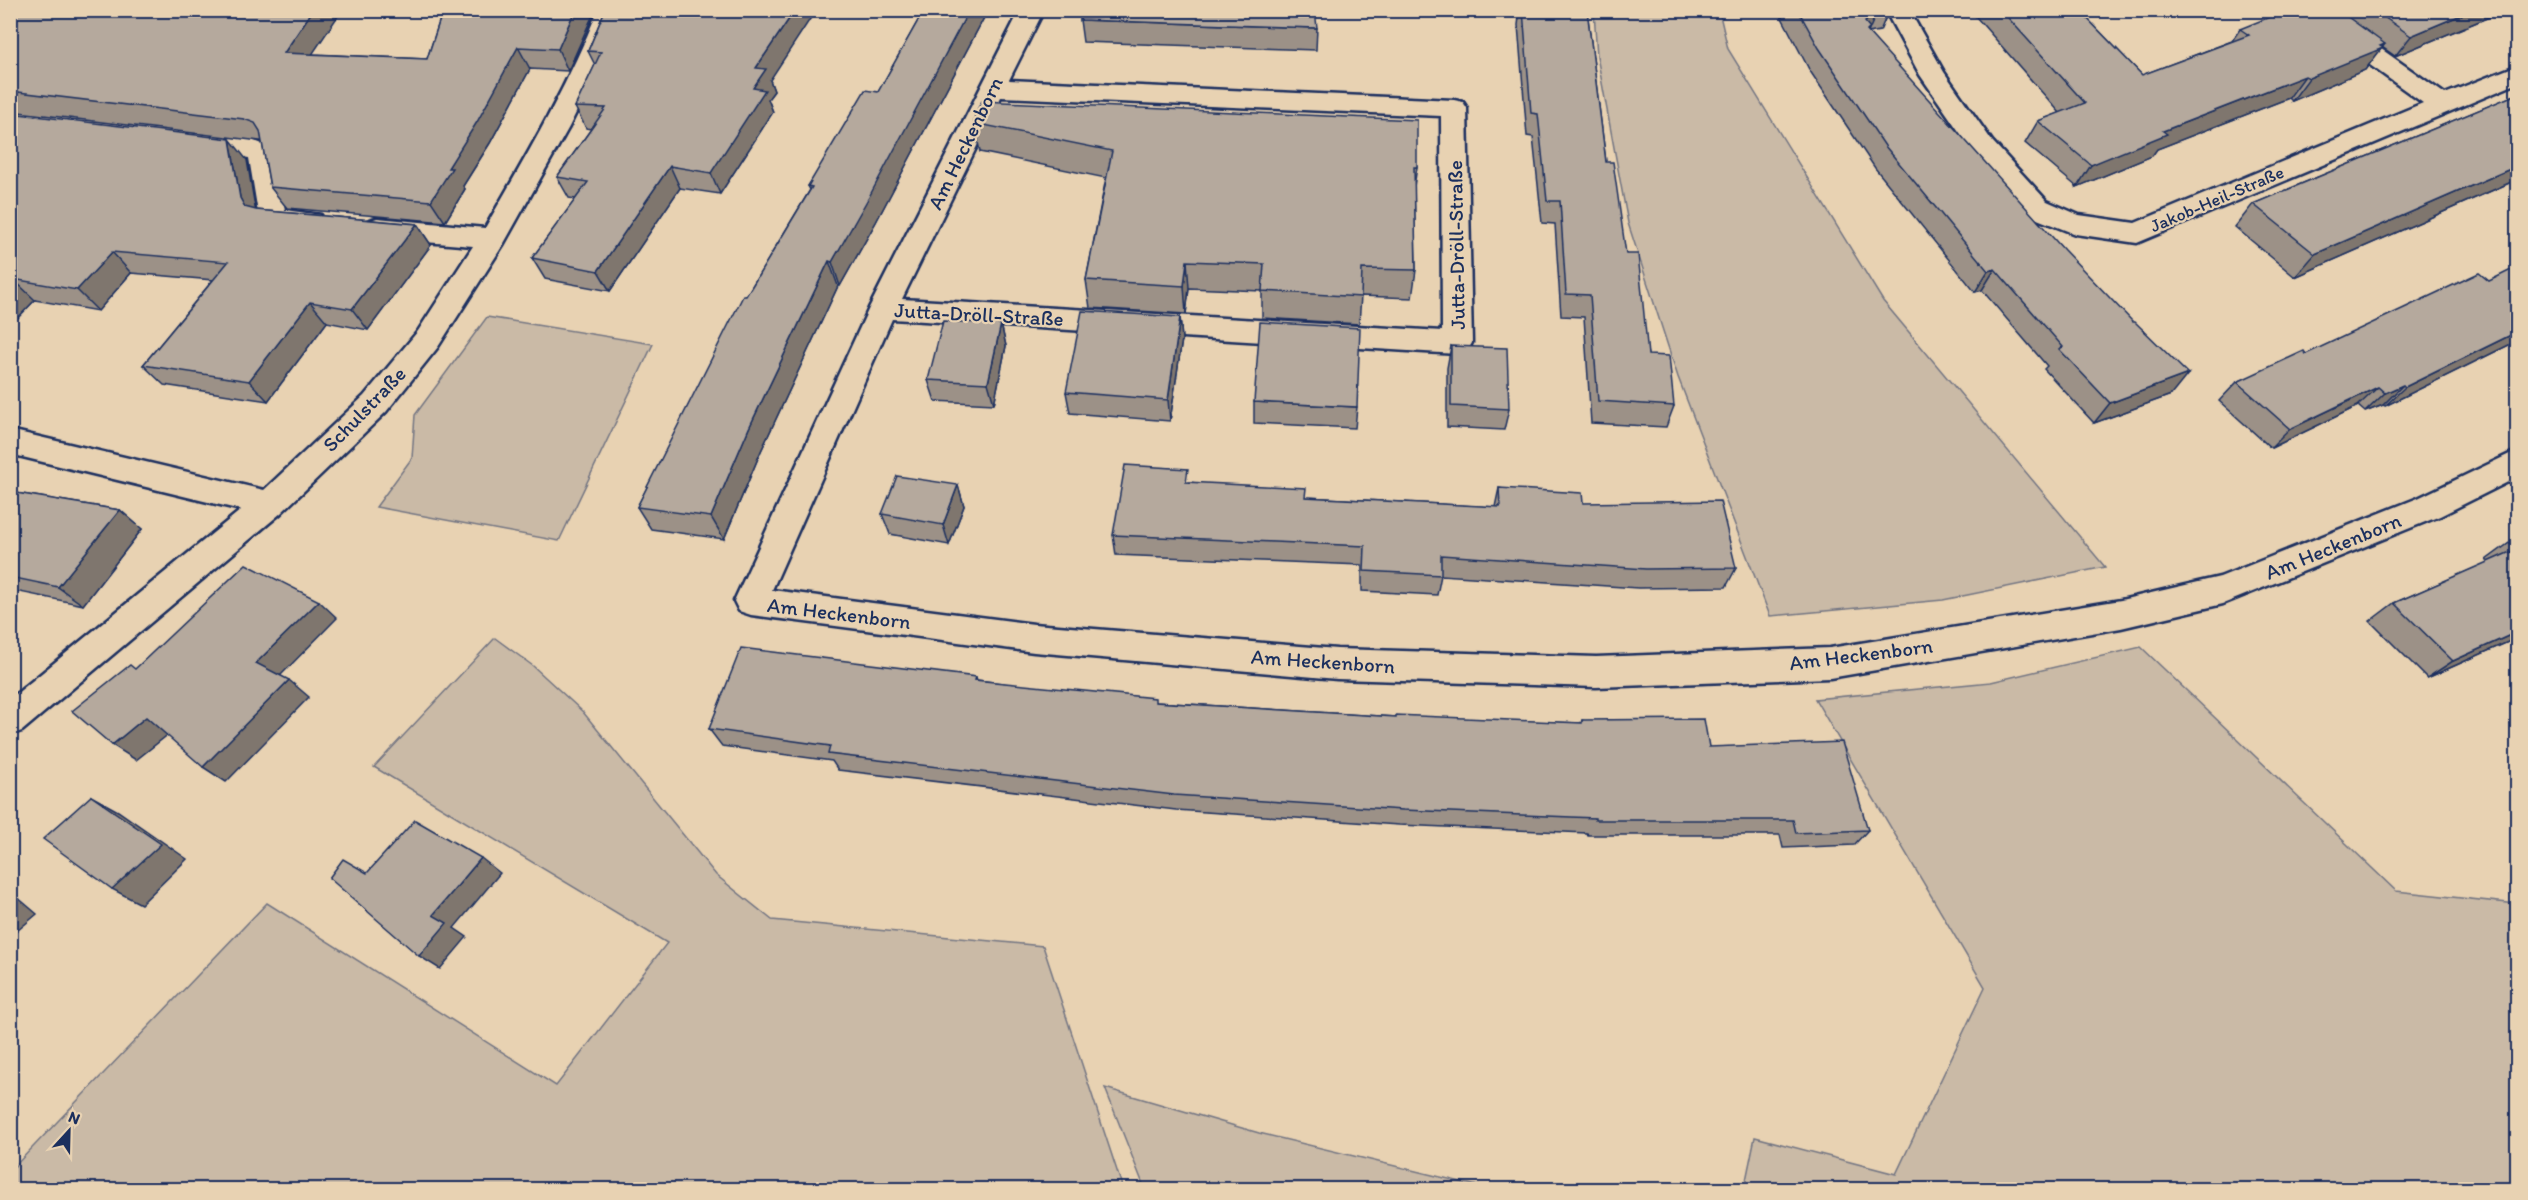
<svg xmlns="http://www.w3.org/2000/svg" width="2528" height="1200" font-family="Itim,sans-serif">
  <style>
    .green { fill: #cabaa6; stroke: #727482; stroke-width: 1.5 }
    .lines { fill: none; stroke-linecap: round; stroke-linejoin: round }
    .minor-casing { stroke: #1b2f5e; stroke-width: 5 }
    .minor { fill: #e8d2b2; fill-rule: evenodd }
    .wall { fill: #9c9187; stroke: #1b2f5e; stroke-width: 1.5 }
    .shaded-wall { fill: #7f766e; stroke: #1b2f5e; stroke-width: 1.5 }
    .building { fill: #b5a99d; stroke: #1b2f5e; stroke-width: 1.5 }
    .labels { text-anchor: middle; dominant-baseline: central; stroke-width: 4.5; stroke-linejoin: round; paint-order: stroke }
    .far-street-label { font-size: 18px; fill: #1b2f5e; stroke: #e8d2b2 }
    .street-label { font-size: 21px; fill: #1b2f5e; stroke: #e8d2b2 }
  </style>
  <rect width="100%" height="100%" fill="#e8d2b2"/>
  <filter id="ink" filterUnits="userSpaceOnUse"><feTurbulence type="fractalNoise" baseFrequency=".0167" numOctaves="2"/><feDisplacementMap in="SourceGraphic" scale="12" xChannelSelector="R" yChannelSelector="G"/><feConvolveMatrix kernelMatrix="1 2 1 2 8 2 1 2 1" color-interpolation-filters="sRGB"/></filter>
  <g filter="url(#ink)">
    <!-- green -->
    <g class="green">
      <path d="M1594 11H1719L1728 49 1883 301 2105 567 1943 600 1770 616 1678 377 1628 223 1597 56Z"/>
      <path d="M487 317 653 344 559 541 376 507 412 458 415 415Z"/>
      <path d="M495 638 533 666 583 712 716 875 772 920 1043 946 1123 1189H11V1170L267 903 556 1086 667 943 374 767Z"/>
      <path d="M2141 647 2396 891 2517 904V1189L1744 1190 1755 1137 1896 1174 1985 987 1815 699 1991 682Z"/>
      <path d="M1105 1088 1259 1133 1490 1189H1145Z"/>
    </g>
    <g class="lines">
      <defs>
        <g id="minor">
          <path d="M598 10H622L604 56 569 127 503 245 438 347 386 412 281 513 22 731 10 735V699L241 510 10 454V430L264 490 364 396 418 331 473 246 377 238 367 235 363 228 367 221 377 218 485 228C526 157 567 87 598 10Z"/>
          <path d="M1020 10H1044L1009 80 1454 100 1463 102 1467 108 1472 343 1467 351 1457 354 892 319 772 590 1034 624 1337 649 1596 657 1830 648 2121 600 2220 577 2418 498 2518 450V477L2440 516 2223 604 2121 628 1830 678 1596 687 1337 679 1034 652 751 615 739 611 734 601 869 308ZM1001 97 1441 116 1442 331 902 299Z"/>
          <path d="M1885 10H1909L1944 72 1992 141 2047 201 2079 215 2135 223 2423 103 2300 15 2297 10H2326L2445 94 2518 65V83L2137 243 2075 234 2027 215 1974 153 1920 75Z"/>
          <path d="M191 133C211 136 263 135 274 153L285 210 321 215 325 222 321 229 311 232 263 226 259 219 249 158 182 148 178 142 182 136Z"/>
        </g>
      </defs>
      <!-- minor casing -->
      <use href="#minor" class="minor-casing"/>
      <!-- minor -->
      <use href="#minor" class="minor"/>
    </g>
    <!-- wall -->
    <g class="wall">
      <path d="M10 10 313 54 427 59 443 10H595L568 71 530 69 490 143 463 186 465 189 445 222 287 208 270 187 262 141H260L10 111Z"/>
      <path d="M605 10 770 80 774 91 768 99 773 112 720 194 680 188 610 291 545 279 532 258 576 199 569 198 557 177 591 129 586 128 575 107 595 65 588 51Z"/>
      <path d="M924 10H988L876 222 840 286H838L761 451 724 539 651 529 637 507 746 296 810 190 808 186 878 92Z"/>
      <path d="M1520 10H1587L1606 162 1626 254 1648 355 1674 406 1666 427 1591 423 1584 317 1561 316 1555 224 1542 223 1533 137 1527 136 1518 25Z"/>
      <path d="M1778 10H1889L1880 31 1868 33 2171 395 2094 423 2044 369 2047 366 1982 290 1975 292 1875 168 1810 71Z"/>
      <path d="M1970 10H2079L2142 75 2232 41 2240 29 2344 15 2348 10H2506L2395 56 2382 47 2365 70 2292 101 2289 98 2157 149 2152 156 2077 187 2025 143 2038 121 2060 113Z"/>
      <path d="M1080 20 1317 28 1316 50 1083 42Z"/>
      <path d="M2517 94V181L2516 180 2295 277 2235 227 2253 204Z"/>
      <path d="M10 113 247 160 255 210 417 224 431 245 368 330 327 322 268 401 164 385 143 365 213 280 131 273 98 311 35 300 10 326Z"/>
      <path d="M974 123 1417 167 1414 187 1416 270 1412 298 1361 296 1359 324 1262 318V291L1189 288 1186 314 1090 308 1086 280 1106 178 980 152Z"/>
      <path d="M2489 281 2517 341 2385 406 2383 405 2365 412 2358 406 2271 448 2219 401 2237 382Z"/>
      <path d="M1180 317 1182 339 1170 421 1070 413 1066 392Z"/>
      <path d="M1001 324 1006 346 994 404 935 401 928 380Z"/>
      <path d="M1451 346 1509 409 1504 430 1447 427V368Z"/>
      <path d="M1254 402 1357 407 1355 428 1254 423Z"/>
      <path d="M1189 482 1305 497 1495 507 1499 488 1583 503 1736 568 1726 587 1638 588 1441 575 1437 595 1362 591V565L1116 555 1113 535Z"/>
      <path d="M958 485 964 506 949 545 890 534 882 514Z"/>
      <path d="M10 492 120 510 142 529 83 605 10 590Z"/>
      <path d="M2517 538V638L2427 678 2370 621 2394 603 2489 562 2486 560 2512 541Z"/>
      <path d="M976 677 977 680 1156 702 1395 717 1581 723 1582 720 1709 747 1868 830 1854 845 1783 848 1780 835H1588L1587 833 1399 825 1176 810 838 770 832 761 722 746 709 729Z"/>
    </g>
    <!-- shaded-wall -->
    <g class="shaded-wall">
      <path d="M313 10H342L299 74 284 53Z"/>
      <path d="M575 10H595L568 71 558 49Z"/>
      <path d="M795 10H816L770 80 774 91 768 99 773 112 720 194 711 173 753 88 756 68Z"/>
      <path d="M969 10H988L876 222 840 286 832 262Z"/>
      <path d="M1878 10 1870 28 1861 50 1865 22Z"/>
      <path d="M2473 10H2506L2395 56 2411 36Z"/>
      <path d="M2385 44 2365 70 2292 101 2309 78Z"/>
      <path d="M518 47 530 69 490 143 463 186 465 189 445 222 431 201 448 168Z"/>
      <path d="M2305 76 2289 98 2157 149 2152 156 2077 187 2091 165 2163 131Z"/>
      <path d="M230 139 247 160 257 219 245 207 240 198Z"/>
      <path d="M670 166 680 188 610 291 598 271Z"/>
      <path d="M2517 166V179L2516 180 2295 277 2315 254Z"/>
      <path d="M417 224 431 245 368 330 352 309Z"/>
      <path d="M112 252 131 273 98 311 77 290Z"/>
      <path d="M829 261 838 286 761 451 724 539 711 517 749 428Z"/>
      <path d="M1187 261 1189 288 1186 314 1184 286Z"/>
      <path d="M1995 269 1982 290 1975 292 1988 271Z"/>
      <path d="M13 279 35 300 10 326V282Z"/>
      <path d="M310 302 327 322 268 401 249 381Z"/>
      <path d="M1180 317 1182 339 1170 421 1168 400Z"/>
      <path d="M1001 324 1006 346 994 404 988 383Z"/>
      <path d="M2517 332V341L2385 406 2405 387Z"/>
      <path d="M2188 374 2171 395 2094 423 2110 403Z"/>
      <path d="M2403 385 2383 405 2365 412 2385 393Z"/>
      <path d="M2378 387 2358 406 2271 448 2290 429Z"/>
      <path d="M958 485 964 506 949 545 943 525Z"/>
      <path d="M120 510 142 529 83 605 58 587Z"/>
      <path d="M319 601 337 618 277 679 256 663Z"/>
      <path d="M2517 632V638L2427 678 2453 661Z"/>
      <path d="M289 680 309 697 226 782 203 767Z"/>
      <path d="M146 717 170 733 136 760 112 745Z"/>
      <path d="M91 796 118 811 187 859 141 904 112 889Z"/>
      <path d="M481 858 500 873 454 928 467 937 440 969 419 956 433 915Z"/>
      <path d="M10 891 37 914 10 937Z"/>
    </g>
    <!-- building -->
    <g class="building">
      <path d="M10 10H313L284 53 427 59 443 10H575L558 49 518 47 477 122 448 168H452L431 201 270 187 260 131 255 123 244 119 10 91Z"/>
      <path d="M605 10H795L756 68 766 69 753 88 765 90 711 173 670 166 598 271 532 258 588 182 557 177 606 108 575 107 601 52 588 51Z"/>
      <path d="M924 10H969L869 197 832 262 829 261 749 428 711 517 637 507 743 296H746L812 187 808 186 865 90 878 92Z"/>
      <path d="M1082 10H1315L1317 28 1080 20Z"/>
      <path d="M1523 10H1587L1606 162H1613L1626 254H1638L1648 355 1669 356 1674 406 1598 401 1590 295 1566 294 1560 201H1547L1538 114 1531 113Z"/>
      <path d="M1798 10H1877L1865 22 1870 28 1867 31 2064 250 2133 322H2135L2188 374 2110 403 2059 349 2063 347 1995 269 1988 271 1885 146 1819 48Z"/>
      <path d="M2001 10H2079L2142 75 2249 35 2240 29 2287 10H2338L2385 44 2380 46 2383 48 2309 78 2305 76 2163 131 2167 134 2091 165 2038 121 2085 103Z"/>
      <path d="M2374 10H2473L2411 36Z"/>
      <path d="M2517 94V166L2315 254 2253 204Z"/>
      <path d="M982 101 1417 120V167H1414L1416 270 1362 269 1361 297 1262 291 1264 264 1187 261 1184 286 1086 280 1112 151 974 123 975 114Z"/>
      <path d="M10 113 230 139 240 198 245 207 256 210 417 224 352 309 310 302 249 381 143 365 228 262 112 252 77 290 13 279 10 282Z"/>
      <path d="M2517 267V332L2405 387 2403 385 2385 393 2378 387 2290 429 2237 382 2304 351 2306 354 2479 273 2489 281Z"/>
      <path d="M1082 311 1180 317 1168 400 1066 392Z"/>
      <path d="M943 321 1001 324 988 383 928 380Z"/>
      <path d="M1260 322 1360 328 1357 407 1254 402Z"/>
      <path d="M1451 346 1507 348 1509 409 1451 406Z"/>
      <path d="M1125 465 1188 469 1186 482 1306 488 1305 497 1500 507 1499 488 1582 493 1583 503 1720 501 1736 568 1646 569 1441 555V575L1364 571 1365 546 1113 535Z"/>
      <path d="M897 476 958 485 943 525 882 514Z"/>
      <path d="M10 492 120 510 58 587 10 577Z"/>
      <path d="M2517 538V546L2512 541Z"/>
      <path d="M2517 549V632L2453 661 2394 603Z"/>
      <path d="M246 564 319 601 256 663 289 680 203 767 146 717 112 745 72 711 130 665 135 669Z"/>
      <path d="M741 648 976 677 975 680 1155 698V702L1396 717V715L1582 723V720L1704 719 1709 747 1842 742 1868 830 1796 833 1793 820H1595V818L1403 810 1174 795 828 754 830 746 709 729Z"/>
      <path d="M91 796 161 844 112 889 43 839Z"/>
      <path d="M415 820 481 858 433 915 447 923 419 956 329 878 343 859 367 873Z"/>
    </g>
  </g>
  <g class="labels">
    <!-- far-street labels -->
    <g class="far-street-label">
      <text transform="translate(2217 199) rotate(-23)">Jakob-Heil-Straße</text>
    </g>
    <!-- street labels -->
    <g class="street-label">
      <text transform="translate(965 143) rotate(-64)">Am Heckenborn</text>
      <text transform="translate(1456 245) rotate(-91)">Jutta-Dröll-Straße</text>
      <text transform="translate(979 314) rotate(3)">Jutta-Dröll-Straße</text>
      <text transform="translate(364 409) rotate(-46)">Schulstraße</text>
      <text transform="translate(2333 546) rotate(-22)">Am Heckenborn</text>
      <text transform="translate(839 613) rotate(7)">Am Heckenborn</text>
      <text transform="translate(1861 654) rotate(-7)">Am Heckenborn</text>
      <text transform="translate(1323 661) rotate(4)">Am Heckenborn</text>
    </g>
  </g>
  <!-- margin -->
  <rect width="2528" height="1200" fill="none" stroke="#e8d2b2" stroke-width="36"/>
  <rect x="18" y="18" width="2492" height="1164" fill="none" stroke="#1b2f5e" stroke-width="2" filter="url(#ink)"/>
  <!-- north arrow -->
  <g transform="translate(69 1131) rotate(22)" stroke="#e8d2b2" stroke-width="4.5" paint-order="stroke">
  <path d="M0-4.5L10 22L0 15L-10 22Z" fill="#1b2f5e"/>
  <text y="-9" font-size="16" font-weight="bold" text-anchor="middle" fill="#1b2f5e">N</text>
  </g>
</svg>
